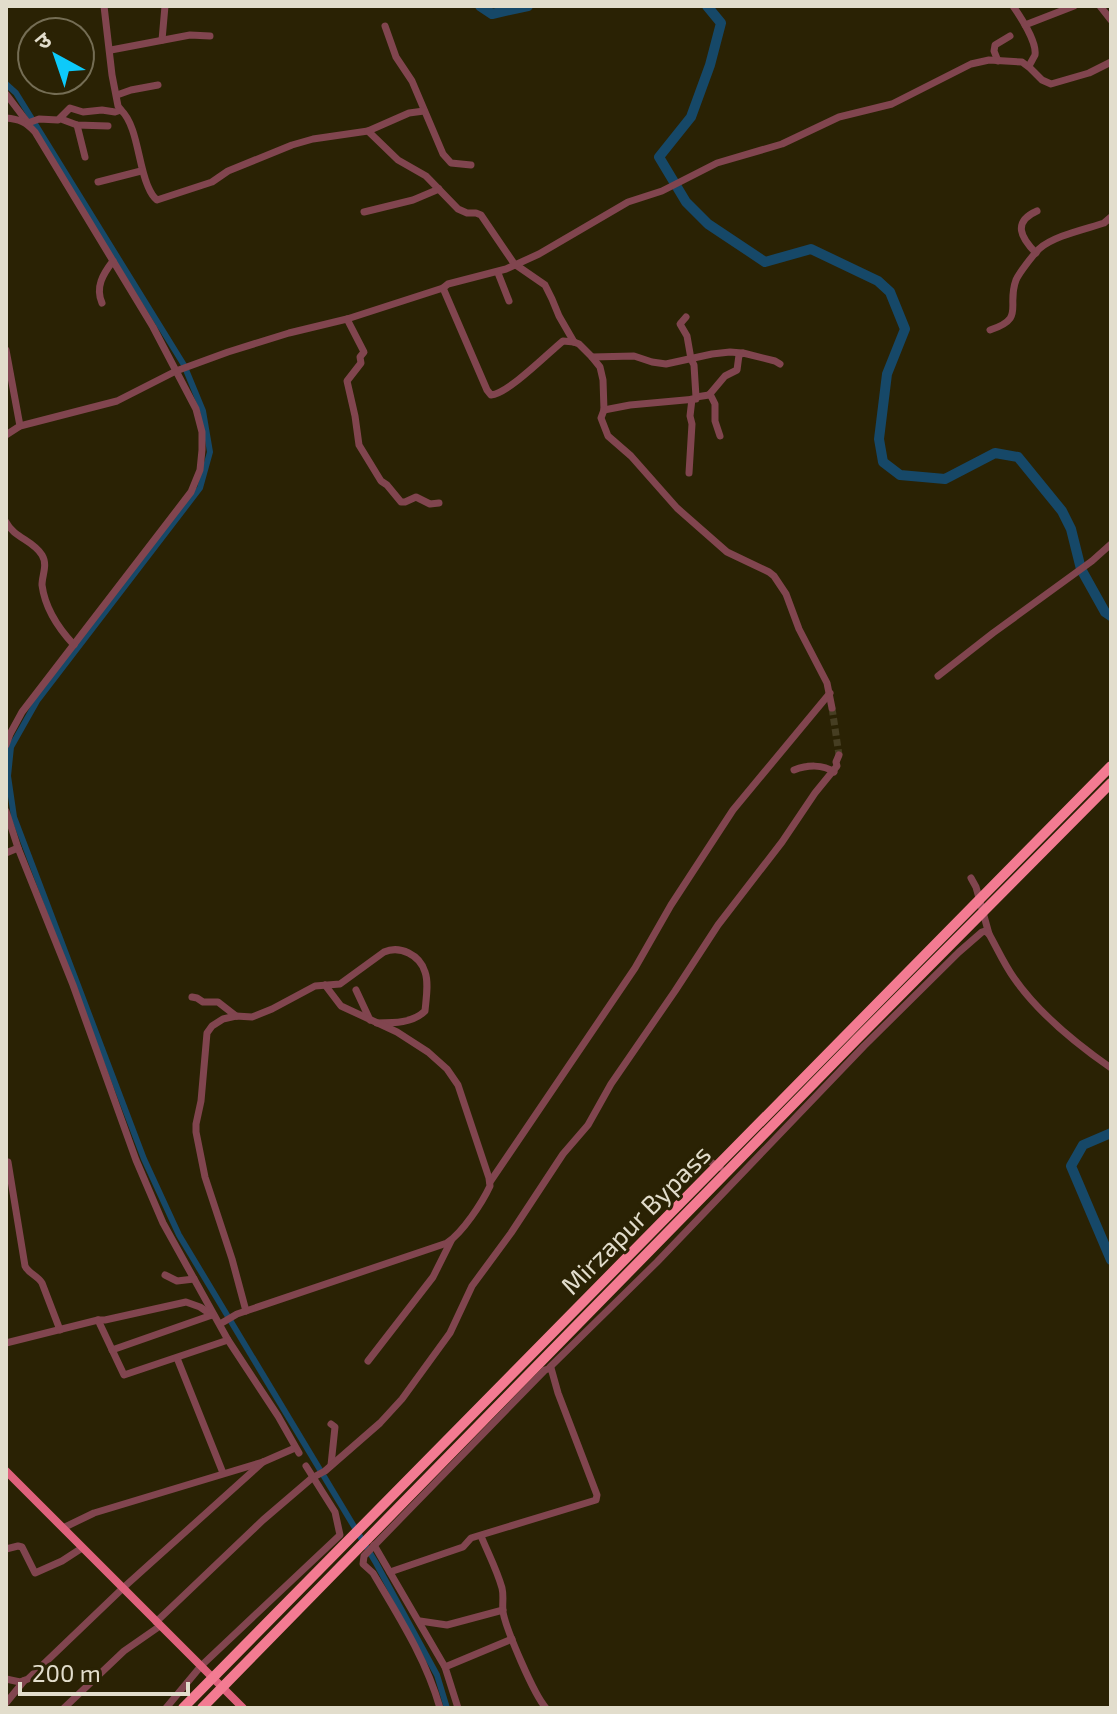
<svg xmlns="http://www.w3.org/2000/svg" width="1117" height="1714" font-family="'Exo 2','Noto Sans Devanagari',sans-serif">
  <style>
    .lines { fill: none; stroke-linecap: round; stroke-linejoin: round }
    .canal { stroke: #164868; stroke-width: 6 }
    .river { stroke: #164868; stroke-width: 10 }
    .minor-tunnel { stroke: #463e22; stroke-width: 7; stroke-dasharray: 7 3.5; stroke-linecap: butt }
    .minor { stroke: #81454f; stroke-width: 7 }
    .major { stroke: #de617c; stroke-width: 8 }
    .highway { stroke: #f37b92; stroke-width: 10 }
    .labels { text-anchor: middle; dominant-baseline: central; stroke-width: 6; stroke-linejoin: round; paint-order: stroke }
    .street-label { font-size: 26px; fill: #e2ddcc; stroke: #2a2204 }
  </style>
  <rect width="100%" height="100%" fill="#2a2204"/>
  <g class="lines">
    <!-- canal -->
    <path class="canal" d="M6 84 16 93 184 365 203 411 210 452 200 488 37 701 11 747 8 776 14 817 144 1159 179 1235 376 1563 437 1675 447 1708"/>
    <!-- river -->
    <g class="river">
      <path d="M480 6 492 14 528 6"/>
      <path d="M707 6 721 23 710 65 691 117 659 157 686 202 708 224 765 262 811 249 878 281 890 292 905 329 887 374 879 439 883 462 900 475 945 479 995 453 1018 457 1062 511 1071 529 1081 569 1105 612 1111 616"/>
      <path d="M1111 1133 1083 1145 1071 1166 1111 1260"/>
    </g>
    <!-- minor-tunnel -->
    <path class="minor-tunnel" d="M832 708 839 755"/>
    <!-- minor -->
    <g class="minor">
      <path d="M1013 6C1020 16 1037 42 1035 55 1034 57 1030 64 1029 66"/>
      <path d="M1100 6 1111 20"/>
      <path d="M1025 25 1074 6"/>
      <path d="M385 26 396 57 412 81 443 154 451 163 471 165"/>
      <path d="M162 40 165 6"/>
      <path d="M111 50 190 35 210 36"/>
      <path d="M998 61 994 51 995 45 1010 36"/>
      <path d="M6 94 28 123"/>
      <path d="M117 95 131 90 158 85"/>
      <path d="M121 110C137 125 138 162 147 184 150 191 151 195 157 200L212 182 228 171 292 145 313 139 368 131 398 160 426 176 458 209 467 213H476L481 215 515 265"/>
      <path d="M6 118C19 119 26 122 35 132L153 327 196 409 202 432V450L200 470 191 492 22 712 10 734 6 745"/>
      <path d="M61 119 77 125 108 126"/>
      <path d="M28 123 39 119 58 120 70 108 83 112 102 110 115 112 121 110 118 106 112 75 104 6"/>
      <path d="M77 125 85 157"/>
      <path d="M368 131 409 113 424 111"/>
      <path d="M98 182 141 171"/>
      <path d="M364 212 413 200 439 189"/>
      <path d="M1036 253C1021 238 1012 222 1037 211"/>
      <path d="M516 265 545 285 552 299 559 316 574 342"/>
      <path d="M498 273 509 301"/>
      <path d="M443 288 487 390 491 395C509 393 547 354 563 341L574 342 579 344 592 357 600 367 603 380 604 410 601 418 608 436 631 456 677 508 727 552 769 572 774 576 786 594 799 629 827 683 832 708"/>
      <path d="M102 303C95 287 103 274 113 261"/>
      <path d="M686 317 680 324 687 336 691 359 694 365 696 397"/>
      <path d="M347 319 364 352 360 357 361 363 347 381 355 416 359 445 381 481 387 485 401 502H405L416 497 430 504 439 503"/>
      <path d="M990 330C1026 318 1006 307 1016 280 1019 273 1033 255 1039 249 1053 236 1086 229 1104 223L1111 217"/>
      <path d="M6 350 20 426"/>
      <path d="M592 357 634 356 652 362 666 364 712 354 730 352 742 353"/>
      <path d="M710 394 715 404V421L720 436"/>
      <path d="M604 410 630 405 696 399V397L709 395 725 376 737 370 739 355 743 353 775 361 780 364"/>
      <path d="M6 435 20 426 117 401 176 371 228 352 289 333 347 319 443 288 448 284 506 269 539 254 628 202 662 191 717 163 782 144 839 117 892 104 971 64 989 60 1022 62 1030 68 1042 80 1051 84 1089 73 1111 62"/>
      <path d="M689 473 692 424 690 416 692 399"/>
      <path d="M6 522C14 538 33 540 42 555 48 565 42 575 42 585 45 608 59 629 74 645"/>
      <path d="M938 676 993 633 1092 561 1111 544"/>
      <path d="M794 770C807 765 823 764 834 772"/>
      <path d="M6 811 18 848 73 985 136 1160 163 1223 228 1340 278 1416 299 1453"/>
      <path d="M6 853 18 848"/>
      <path d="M971 878 976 887 989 934"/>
      <path d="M356 990 370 1020"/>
      <path d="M192 997 197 998 203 1002H218L236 1016"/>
      <path d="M693 1160 705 1159 720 1167"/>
      <path d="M8 1162 25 1266C29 1274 37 1275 42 1283L60 1330"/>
      <path d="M490 1182 635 968 671 905 733 810 830 693"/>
      <path d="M165 1275 177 1281 194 1279"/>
      <path d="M246 1311 232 1259 205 1177 196 1132V1124L201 1101 207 1033 212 1026 223 1019 236 1016 252 1017 272 1009 315 986 340 984 384 952C400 945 420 955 425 972 429 983 426 999 425 1011 413 1023 394 1023 377 1023"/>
      <path d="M98 1320 124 1375 228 1340"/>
      <path d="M220 1324 237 1314 447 1243C463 1232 482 1203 490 1186L489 1178 458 1085 447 1069 428 1052 397 1032 341 1006 325 985"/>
      <path d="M6 1343 98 1320H105L186 1302 200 1307 212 1315"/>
      <path d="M112 1350 212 1315"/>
      <path d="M177 1358 223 1473"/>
      <path d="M368 1361 433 1277 451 1241"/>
      <path d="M550 1367 657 1262 864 1046 959 952 982 932 985 931 989 934C997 948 1004 964 1014 978 1039 1014 1075 1043 1111 1068"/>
      <path d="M331 1424 335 1427 331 1465"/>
      <path d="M63 1528 94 1513 263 1462 295 1448"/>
      <path d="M481 1536C488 1553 497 1570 502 1588 504 1596 502 1604 503 1612 506 1629 534 1695 546 1708"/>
      <path d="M374 1545 445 1667 458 1708"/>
      <path d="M6 1549 18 1546 22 1547 35 1573 62 1561 82 1548"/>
      <path d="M390 1572 463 1547 471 1538 596 1500 597 1495 558 1393 551 1368 545 1370 364 1556 363 1564 373 1573C399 1617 426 1659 440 1708"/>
      <path d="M420 1621 447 1625 503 1610"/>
      <path d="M156 1622 263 1520 312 1478 325 1471 380 1423 402 1399 450 1333 472 1286 511 1233 563 1154 588 1125 611 1084 675 991 718 925 782 842 815 793 837 766 836 762 839 755"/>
      <path d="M445 1667 512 1639"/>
      <path d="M6 1679 20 1682 28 1679 123 1588 263 1462"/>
      <path d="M6 1703 24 1681"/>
      <path d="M64 1708 124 1651 160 1626"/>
      <path d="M166 1708 201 1666 340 1535 335 1512 306 1466"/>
    </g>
    <!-- major -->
    <path class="major" d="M6 1471 243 1708"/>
    <!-- highway -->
    <g class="highway">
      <path d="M183 1708 1111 766"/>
      <path d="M202 1708 858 1038 1111 783"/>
    </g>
  </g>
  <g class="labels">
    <!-- street labels -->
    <g class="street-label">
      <text transform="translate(635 1219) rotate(-45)">Mirzapur Bypass</text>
    </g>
  </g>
  <!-- border -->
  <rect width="1117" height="1714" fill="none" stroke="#e2ddcc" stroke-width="16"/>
  <!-- north arrow -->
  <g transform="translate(56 56) rotate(320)"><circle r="38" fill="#2a2204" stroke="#746d54" stroke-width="2"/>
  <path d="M0-6L14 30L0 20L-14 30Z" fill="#0dcafa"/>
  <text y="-12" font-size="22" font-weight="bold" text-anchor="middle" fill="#e2ddcc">उ</text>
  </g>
  <!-- scale -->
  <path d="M20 1682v12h168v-12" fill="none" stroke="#e2ddcc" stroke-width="4"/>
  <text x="32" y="1682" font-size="24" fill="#e2ddcc" stroke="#2a2204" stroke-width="6" paint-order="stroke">200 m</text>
</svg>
